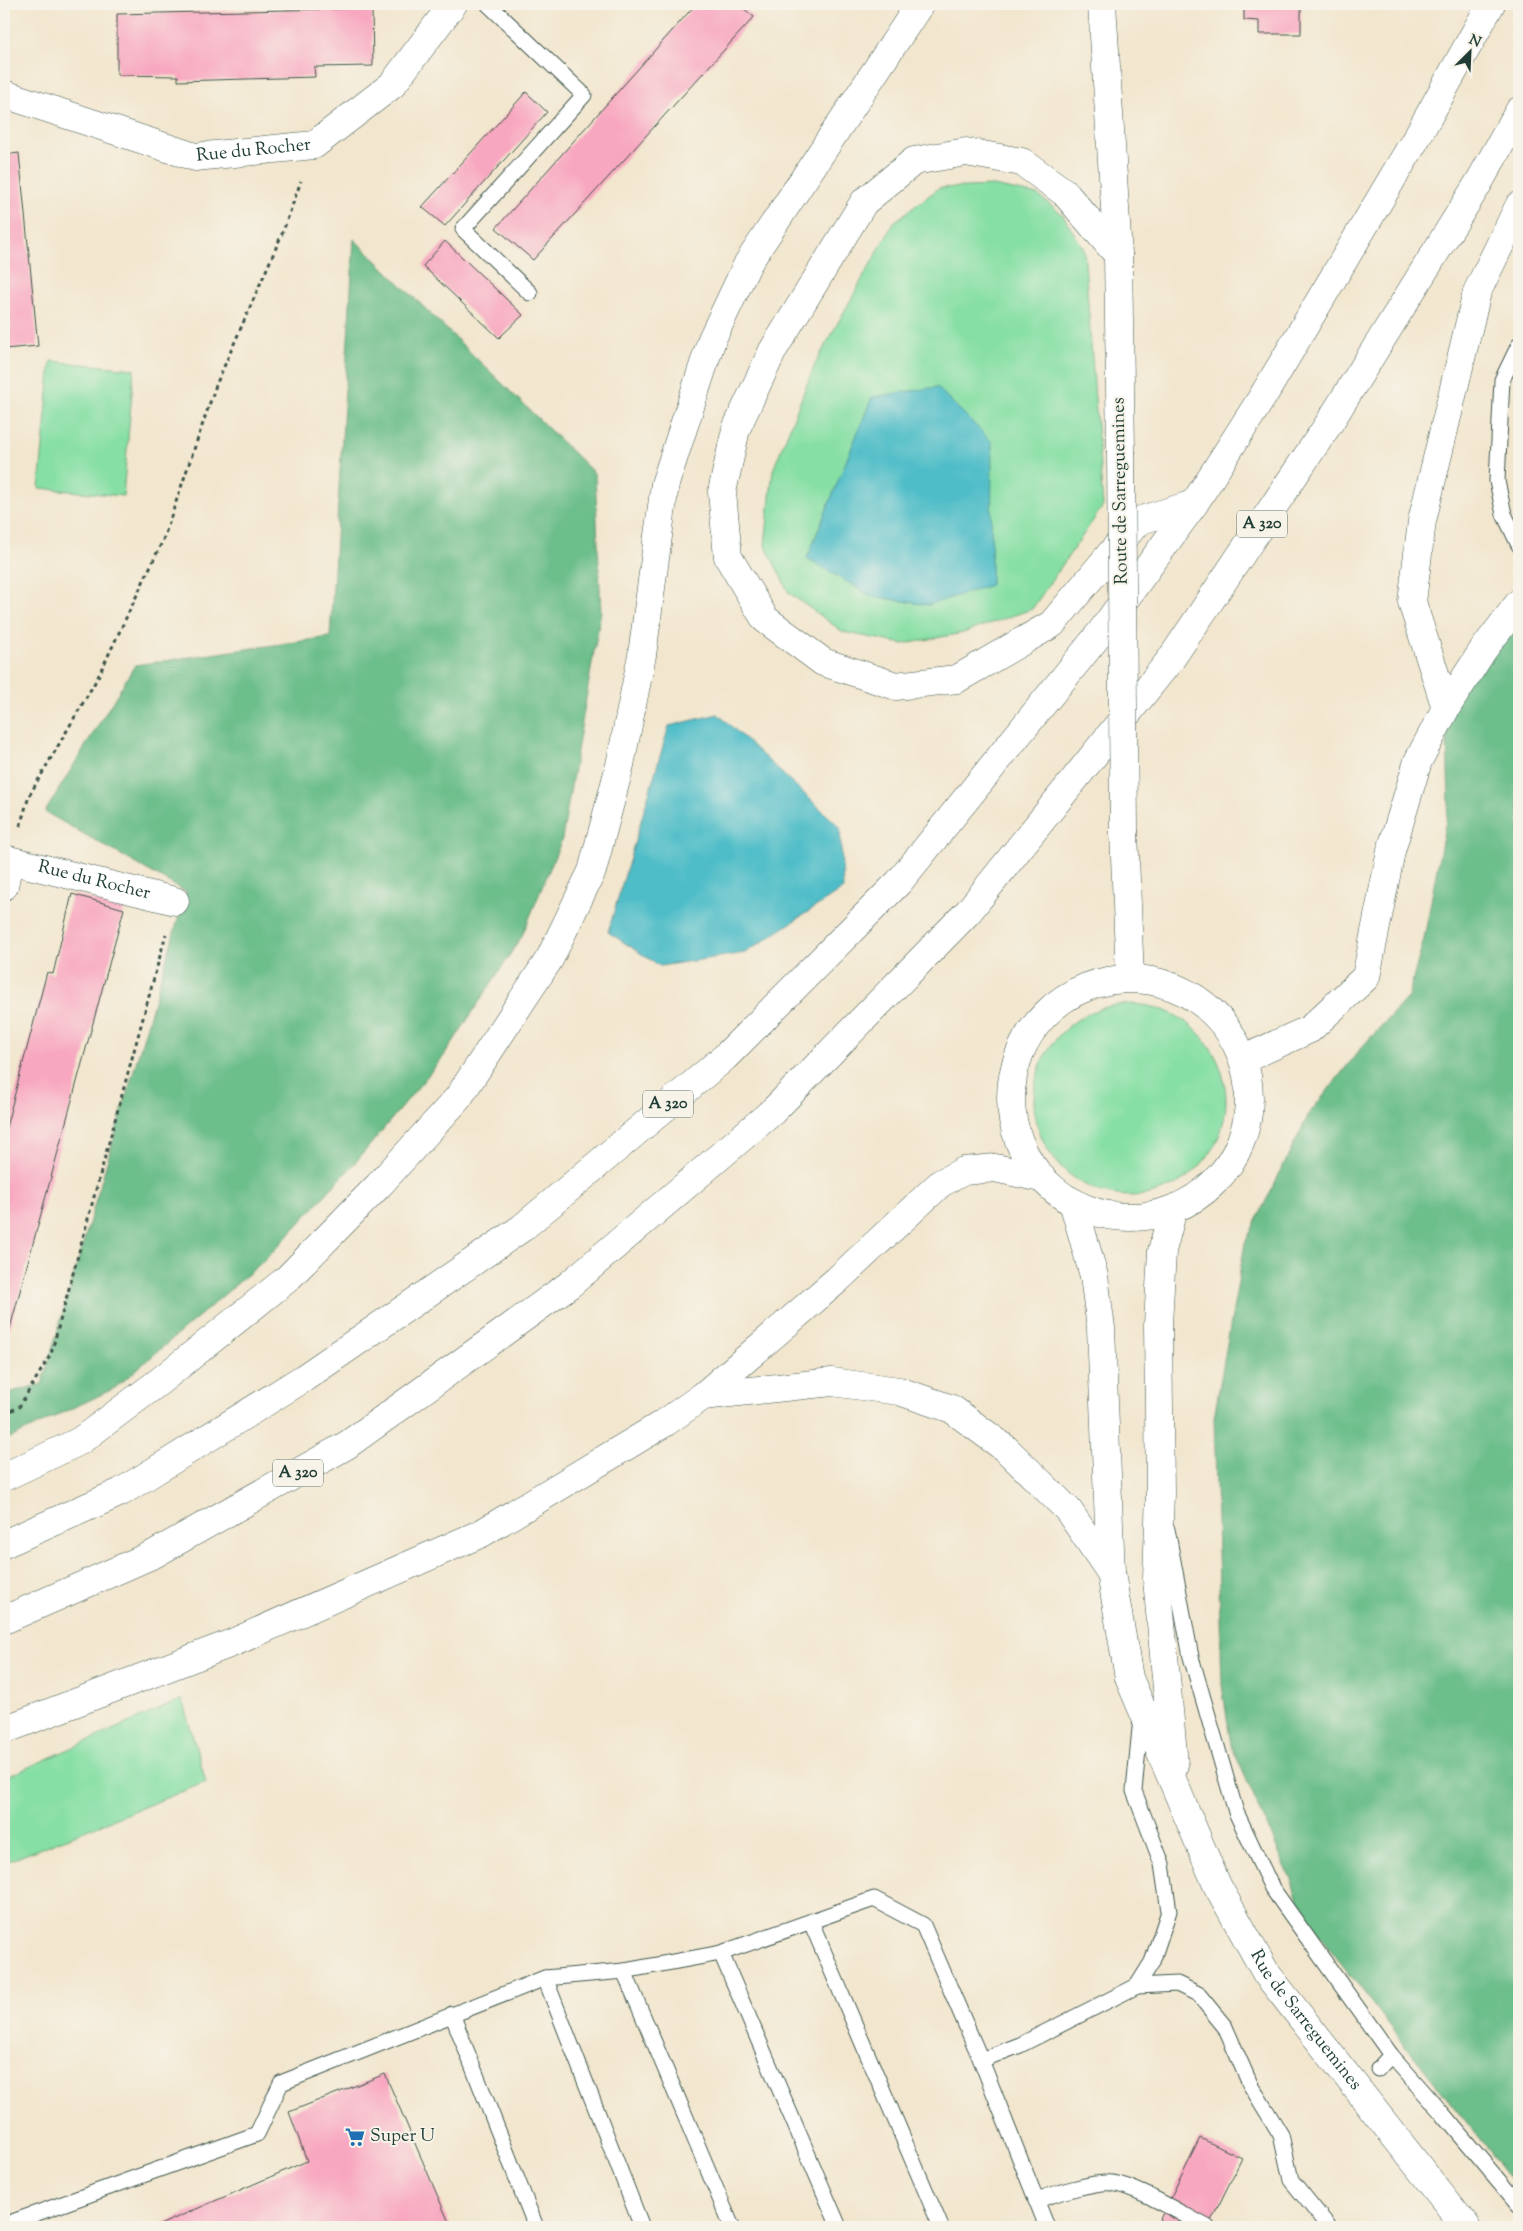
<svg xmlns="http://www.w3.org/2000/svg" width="1523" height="2231" font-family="'Sorts Mill Goudy',serif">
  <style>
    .green { fill: #86dfa4; stroke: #528e6c }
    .forest { fill: #6cbe8a; stroke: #467e5f }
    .water { fill: #4fbdc8; stroke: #377d7e }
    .building { fill: #f8a7c0 }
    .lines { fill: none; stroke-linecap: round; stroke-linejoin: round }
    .lane-casing { stroke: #3f564b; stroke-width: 17 }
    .street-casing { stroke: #3f564b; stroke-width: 29 }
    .secondary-casing { stroke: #3f564b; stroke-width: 29 }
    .highway-casing { stroke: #3f564b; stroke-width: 29 }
    .path { stroke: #3f564b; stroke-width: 3; stroke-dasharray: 4 4; stroke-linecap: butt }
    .lane { stroke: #fff; stroke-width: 15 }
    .street { stroke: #fff; stroke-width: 28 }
    .secondary { stroke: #fff; stroke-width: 28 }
    .highway { stroke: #fff; stroke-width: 28 }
    .secondary-bridge-casing { stroke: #3f564b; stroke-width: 29; stroke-linecap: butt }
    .secondary-bridge { stroke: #fff; stroke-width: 28 }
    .labels { text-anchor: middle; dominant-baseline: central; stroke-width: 4; stroke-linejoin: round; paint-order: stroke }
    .shield { fill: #f7f3e8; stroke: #60746a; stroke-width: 1 }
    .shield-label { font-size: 16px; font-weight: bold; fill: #1f3d34 }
    .street-label { font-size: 18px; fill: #1f3d34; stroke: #f7f3e8 }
    .poi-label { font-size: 18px; fill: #1f3d34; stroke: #f7f3e8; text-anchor: start }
  </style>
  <rect width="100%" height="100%" fill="#f7f3e8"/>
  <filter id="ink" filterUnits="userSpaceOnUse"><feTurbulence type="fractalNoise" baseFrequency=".02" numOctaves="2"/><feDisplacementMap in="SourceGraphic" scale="10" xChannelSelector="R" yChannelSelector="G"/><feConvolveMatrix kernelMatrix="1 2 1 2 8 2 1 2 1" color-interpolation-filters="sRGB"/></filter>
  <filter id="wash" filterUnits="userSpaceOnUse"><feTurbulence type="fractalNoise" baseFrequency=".0096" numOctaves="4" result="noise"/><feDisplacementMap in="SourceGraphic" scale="20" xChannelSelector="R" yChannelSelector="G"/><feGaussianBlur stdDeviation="1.12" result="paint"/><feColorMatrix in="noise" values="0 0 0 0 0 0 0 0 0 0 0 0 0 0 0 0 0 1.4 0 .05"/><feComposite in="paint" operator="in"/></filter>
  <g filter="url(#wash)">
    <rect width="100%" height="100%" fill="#f2e6ce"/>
    <!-- green -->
    <g class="green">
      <path d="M994 186 1038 195 1062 214 1084 249 1103 506 1032 609 963 633 903 644 843 632 789 593 765 545 773 470 815 364 894 222 939 188Z"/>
      <path d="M51 361 134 369 123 496 39 488Z"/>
      <circle cx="1130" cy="1100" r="96"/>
      <path d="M182 1699 206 1782 4 1863V1778Z"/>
    </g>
    <!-- forest -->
    <g class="forest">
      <path d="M354 239 595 474 601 611 562 839 522 936 444 1056 355 1163 267 1258 115 1388 4 1441V1394L42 1384 186 892 45 812 135 665 330 637Z"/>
      <path d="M1519 606V2190L1304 1916 1290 1877 1231 1745 1222 1685 1214 1417 1245 1243 1309 1114 1362 1047 1408 997 1424 939 1449 804 1446 708Z"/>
    </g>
    <!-- water -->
    <g class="water">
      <path d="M937 387 992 442 991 585 928 605 871 596 807 558 872 397Z"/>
      <path d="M718 714 840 827 843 889 745 953 660 966 608 932 669 726Z"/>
    </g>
    <g id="blocks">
      <!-- building -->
      <g class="building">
        <path d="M696 4H738L754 17 533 260 496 228Z"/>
        <path d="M1244 4H1301V34H1259V21L1244 20Z"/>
        <path d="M372 8 373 66 314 67 315 77 178 81V76L117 75V14Z"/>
        <path d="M526 92 547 112 445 226 422 207Z"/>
        <path d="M19 153 38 346 4 349V155Z"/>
        <path d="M445 241 523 315 499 338 423 266Z"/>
        <path d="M72 894 124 909 4 1350V1135L47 972 53 974Z"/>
        <path d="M385 2074 451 2227H155L307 2161 289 2112Z"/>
        <path d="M1200 2138 1242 2158 1208 2227H1156Z"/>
      </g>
    </g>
  </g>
  <g filter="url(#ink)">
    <use href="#blocks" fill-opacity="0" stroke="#3f564b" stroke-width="1"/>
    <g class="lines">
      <defs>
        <g id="lane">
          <path d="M488 4 584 95 463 229 530 293"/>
          <path d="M1519 345 1502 380 1497 481 1504 514 1519 545"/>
          <path d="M1167 1529 1191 1657 1236 1812 1272 1888 1391 2055 1442 2113 1519 2205"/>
          <path d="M811 1922 941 2227"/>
          <path d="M721 1953 839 2227"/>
          <path d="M624 1971 732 2227"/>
          <path d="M545 1978 642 2227"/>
          <path d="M1137 1986 1177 1984 1198 1994 1225 2027 1250 2084 1281 2135 1291 2180 1329 2227"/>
          <path d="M452 2014 536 2227"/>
          <path d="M981 2060 1020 2045 1137 1986 1152 1962 1169 1911 1162 1864 1134 1791 1141 1718"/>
          <path d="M1378 2069 1391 2055"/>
          <path d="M1036 2201C1051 2194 1096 2181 1112 2183 1139 2187 1181 2214 1207 2227"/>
          <path d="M4 2225 257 2134 281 2083 545 1978 624 1971 721 1953 874 1899 923 1925 981 2060 1047 2227"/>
        </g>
        <g id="street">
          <path id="s1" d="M4 94 195 157 314 145 392 85 453 4"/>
          <path id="s2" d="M4 886 9 860 175 901"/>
          <path d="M1244 1059 1310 1029 1366 977 1391 851 1418 761 1446 708 1483 650 1519 603"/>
        </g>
        <g id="secondary">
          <path d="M1102 4 1118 255 1121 451"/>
          <path d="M1124 832 1130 978"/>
          <circle cx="1130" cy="1098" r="119"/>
          <path id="s3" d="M1073 1202 1094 1276 1101 1328 1111 1573 1129 1678 1217 1885 1266 1973 1466 2227"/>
          <path d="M1173 1209 1162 1251 1158 1325 1160 1493 1157 1579 1174 1765"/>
        </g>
        <g id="highway">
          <path d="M1101 4 1103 5"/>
          <path d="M1118 255 1064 192 1022 162 966 152 914 161 864 202 773 350 736 429 722 492 728 557 765 619 823 662 896 686 957 679 1052 624 1138 521 1194 504"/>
          <path d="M1446 708 1412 602 1422 521 1477 292 1519 206"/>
          <path d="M703 1396 832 1382 899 1391 952 1409 1006 1449 1068 1510 1111 1573"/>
          <path d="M4 1477 80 1441 160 1381 287 1279 378 1186 458 1098 550 958 592 871 620 765 642 655 665 484 712 339 748 263 920 4"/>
          <path d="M4 1544 121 1492 304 1378 522 1228 725 1057 899 882 1101 632 1194 504 1263 396 1417 137 1491 4"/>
          <path d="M4 1620 154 1554 347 1445 569 1285 773 1111 968 912 1171 659 1328 425 1478 184 1519 111"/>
          <path d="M4 1730 232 1643 482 1533 666 1422 703 1396 837 1280 941 1183 964 1171 995 1168 1041 1178"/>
        </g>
      </defs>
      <!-- lane casing -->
      <use href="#lane" class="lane-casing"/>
      <!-- street casing -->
      <use href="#street" class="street-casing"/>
      <!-- secondary casing -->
      <use href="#secondary" class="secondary-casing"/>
      <!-- highway casing -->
      <use href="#highway" class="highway-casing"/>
      <!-- path -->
      <g class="path">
        <path d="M20 826 29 796 98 677 163 540 216 385 282 234 301 181"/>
        <path d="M4 1414 19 1407 51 1354 166 934"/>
      </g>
      <!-- lane -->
      <use href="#lane" class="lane"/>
      <!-- street -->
      <use href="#street" class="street"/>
      <!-- secondary -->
      <use href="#secondary" class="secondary"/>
      <!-- highway -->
      <use href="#highway" class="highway"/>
      <defs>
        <path id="secondary-bridge" d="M1121 451 1124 832"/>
      </defs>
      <!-- secondary-bridge casing -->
      <use href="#secondary-bridge" class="secondary-bridge-casing"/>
      <!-- secondary-bridge -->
      <use href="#secondary-bridge" class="secondary-bridge"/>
    </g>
  </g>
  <!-- icons -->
  <defs>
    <symbol id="supermarket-bare" viewBox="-9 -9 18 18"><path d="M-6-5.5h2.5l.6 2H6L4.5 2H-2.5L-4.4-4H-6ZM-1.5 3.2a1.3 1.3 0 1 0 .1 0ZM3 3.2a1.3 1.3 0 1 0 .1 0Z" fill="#1f6fb2" stroke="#f7f3e8" stroke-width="2.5" paint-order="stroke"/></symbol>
  </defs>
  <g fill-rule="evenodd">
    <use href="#supermarket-bare" x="341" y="2123" width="28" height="28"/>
  </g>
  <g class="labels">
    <!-- shield labels -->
    <g class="shield">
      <rect x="1237" y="510.5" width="50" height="27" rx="4"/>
      <rect x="643" y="1090.5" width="50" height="27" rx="4"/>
      <rect x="273" y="1459.5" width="50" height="27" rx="4"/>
    </g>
    <g class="shield-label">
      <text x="1262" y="524">A 320</text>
      <text x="668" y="1104">A 320</text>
      <text x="298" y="1473">A 320</text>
    </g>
    <!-- street labels -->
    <g class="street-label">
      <text stroke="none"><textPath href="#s1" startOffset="260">Rue du Rocher</textPath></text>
      <text transform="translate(1121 491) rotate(-91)">Route de Sarreguemines</text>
      <text stroke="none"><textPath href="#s2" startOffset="114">Rue du Rocher</textPath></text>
      <text stroke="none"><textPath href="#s3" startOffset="868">Rue de Sarreguemines</textPath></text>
    </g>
    <!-- poi labels -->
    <g class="poi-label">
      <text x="370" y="2137">Super U</text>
    </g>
  </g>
  <!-- margin -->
  <rect width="1523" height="2231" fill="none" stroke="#f7f3e8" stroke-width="20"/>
  <!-- north arrow -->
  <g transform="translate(1470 52) rotate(24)" stroke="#f7f3e8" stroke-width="4" paint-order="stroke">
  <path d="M0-4L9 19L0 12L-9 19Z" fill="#1f3d34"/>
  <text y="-8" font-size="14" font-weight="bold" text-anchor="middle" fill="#1f3d34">N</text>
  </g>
</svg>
